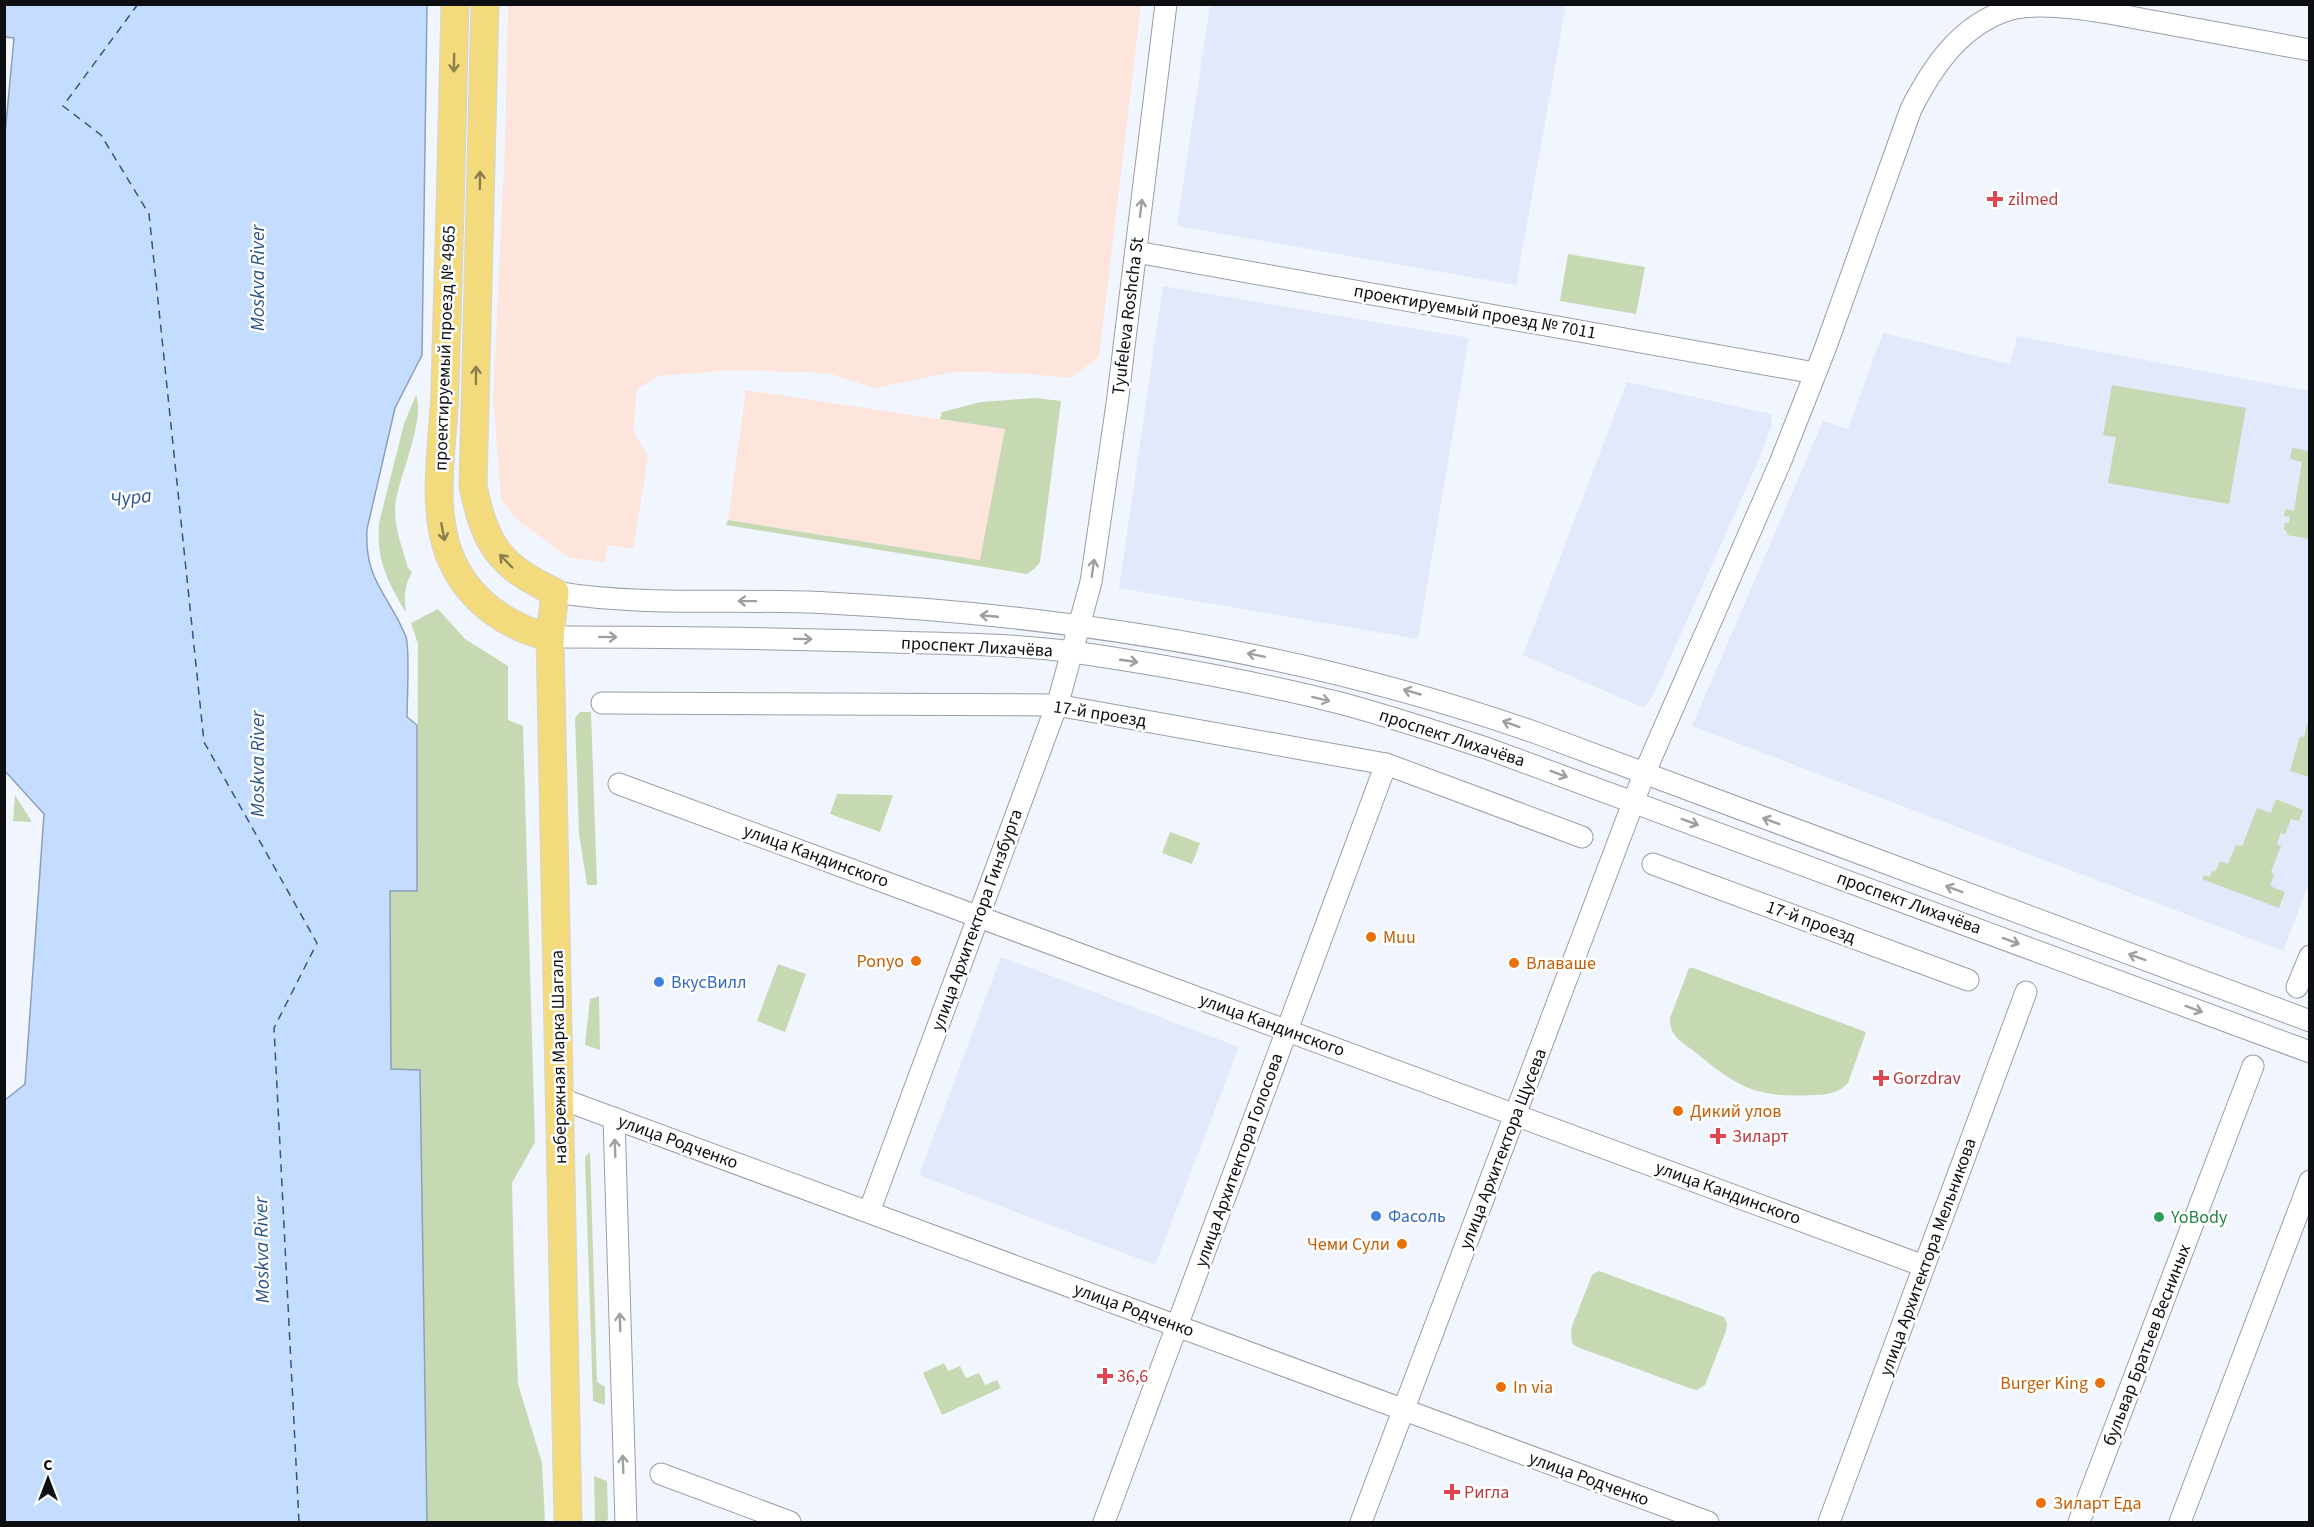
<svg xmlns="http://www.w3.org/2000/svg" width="2314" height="1527" font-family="'Source Sans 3',sans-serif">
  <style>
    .built { fill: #e1e9fb }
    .industrial { fill: #fde5db }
    .green { fill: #c7d9b3 }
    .water { fill: #c4ddff; stroke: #8d9fb8; stroke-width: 1.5 }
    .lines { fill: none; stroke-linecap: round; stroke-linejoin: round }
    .ferry { stroke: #2d558a; stroke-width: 1.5; stroke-dasharray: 8 6; stroke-linecap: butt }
    .minor-casing { stroke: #999ea8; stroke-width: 23 }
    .major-casing { stroke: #d3d4d4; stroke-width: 29 }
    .minor { stroke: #fff; stroke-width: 21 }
    .major { stroke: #f2da7d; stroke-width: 27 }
    .oneway { stroke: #8a7e4d }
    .oneway2 { stroke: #9e9fa0 }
    .health-dot { fill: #e0444e; stroke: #fff; stroke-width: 2 }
    .food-dot { fill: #e8710a; stroke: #fff; stroke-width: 2 }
    .shop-dot { fill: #3f7fe0; stroke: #fff; stroke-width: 2 }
    .leisure-dot { fill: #2e9e5b; stroke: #fff; stroke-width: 2 }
    .labels { text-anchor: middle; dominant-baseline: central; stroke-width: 5; stroke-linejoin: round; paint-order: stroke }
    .health-label { font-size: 18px; fill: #be3a42; stroke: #fff; text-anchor: start }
    .street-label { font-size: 18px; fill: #0c0e12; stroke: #fff }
    .food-label { font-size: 18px; fill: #c56008; stroke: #fff; text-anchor: start }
    .shop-label { font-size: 18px; fill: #366cbe; stroke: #fff; text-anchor: start }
    .leisure-label { font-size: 18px; fill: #27864d; stroke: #fff; text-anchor: start }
    .water-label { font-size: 20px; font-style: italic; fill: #2d558a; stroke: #fff }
  </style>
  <rect width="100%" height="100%" fill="#f1f5fe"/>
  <!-- built -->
  <g class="built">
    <path d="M1210 5H1566L1516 285 1177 226Z"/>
    <path d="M1163 286 1469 338 1418 639 1119 588Z"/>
    <path d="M1883 333 2010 364 2017 336 2309 391V883L2283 951 1692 726 1823 421 1848 429Z"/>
    <path d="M1627 382 1771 414 1772 424 1761 455 1653 696 1644 708 1523 655Z"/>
    <path d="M1001 957 1239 1047 1155 1265 919 1175Z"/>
  </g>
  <!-- industrial -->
  <g class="industrial">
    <path d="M508 5H1141L1099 357 1070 378 1020 373 954 372 874 388 828 373 733 370 658 376 637 389 633 430 648 457 633 549 608 545 605 562 569 558 515 518 501 499 493 397 505 144Z"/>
    <path d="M746 390 1005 429 981 560 728 520Z"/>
  </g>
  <!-- green -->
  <g class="green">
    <path d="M1568 254 1645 267 1636 314 1560 301Z"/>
    <path d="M2112 385 2246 408 2229 504 2108 483 2116 437 2103 435Z"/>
    <path d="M416 395C425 420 401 472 396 500 392 523 402 546 408 568L412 572C404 587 404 597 406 613 388 581 376 562 379 523L404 424Z"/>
    <path d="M1035 398 1061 401 1040 562 1034 569 1027 574 726 525 728 520 980 560 1005 429 940 419 942 412 981 402Z"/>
    <path d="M2292 448 2309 451V539L2287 535V531L2284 530 2285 523H2289L2290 517 2284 516 2285 509 2294 511 2302 462 2290 459Z"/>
    <path d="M438 609 465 639 508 666V720L523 726 535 1142 512 1183 514 1271 518 1384 542 1463 545 1522H427L420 1070 391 1069 390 891H417L418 644 411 623Z"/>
    <path d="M580 712H591L597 885H587L579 834 575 718Z"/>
    <path d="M2307 724 2310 725 2309 777 2290 771 2300 736 2304 737Z"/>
    <path d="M837 794 893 795 880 832 830 814Z"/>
    <path d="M15 795 32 822 13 821Z"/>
    <path d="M2276 799 2303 810 2299 821 2291 819 2285 835 2281 833 2277 844 2281 846 2271 872 2274 874 2270 886 2285 892 2279 908 2202 879 2204 875 2210 877 2212 871 2215 872 2220 861 2228 864 2236 845 2242 846 2257 808 2271 813Z"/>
    <path d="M1170 832 1200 843 1192 864 1162 853Z"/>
    <path d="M778 964 806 974 785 1032 757 1021Z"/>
    <path d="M1689 968H1693L1866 1032 1848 1083C1841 1092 1826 1095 1815 1095 1761 1098 1741 1090 1700 1056 1687 1044 1669 1039 1670 1018Z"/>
    <path d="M599 996 600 1050 585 1045 590 999Z"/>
    <path d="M590 1152 597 1382 605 1387V1405L593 1401 585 1157Z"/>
    <path d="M1599 1271 1724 1317 1727 1324 1726 1331 1705 1385 1697 1390 1692 1389 1577 1347 1572 1343 1571 1329 1592 1275Z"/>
    <path d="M944 1363 948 1371 960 1366 966 1378 979 1373 985 1385 997 1380 1001 1388 942 1415 923 1373Z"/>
    <path d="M594 1476 607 1481 608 1519 605 1522H595Z"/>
  </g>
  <!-- water -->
  <path class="water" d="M5 4 427 5 422 355 395 408 367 529C364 582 389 594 406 637 410 649 407 701 407 717L417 725V891H390L391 1069 420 1070 427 1522H5V1100L25 1084 44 814 4 770V145L14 38 5 37Z"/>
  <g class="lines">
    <!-- ferry -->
    <path class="ferry" d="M138 4 63 106 101 135 149 214 204 742 317 943 274 1028 299 1522"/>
    <defs>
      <g id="minor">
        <path d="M1136 252 1815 373"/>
        <path d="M555 592C644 607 737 598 827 603 1070 615 1311 653 1542 735L2310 1021"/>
        <path d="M550 637C664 637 778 638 893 642 953 644 1014 644 1073 652 1163 665 1252 681 1340 703 1389 716 1437 732 1486 748L2310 1052"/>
        <path d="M602 703 1056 705 1386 764 1582 837"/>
        <path d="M619 784 1924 1266"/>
        <path d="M1653 864 1968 980"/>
        <path d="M2297 987 2310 956"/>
        <path d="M559 1098 1708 1522"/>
        <path d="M614 1118 626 1522"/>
        <path d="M869 1212 1059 699 1091 582 1117 404 1166 4"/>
        <path d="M661 1474 790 1522"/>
        <path d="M1104 1522 1386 764"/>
        <path d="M1361 1522 1644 774 1780 463 1825 349 1911 109C1933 66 1961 24 2011 9 2048 0 2114 14 2152 21 2204 31 2257 40 2310 50"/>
        <path d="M1829 1522 2026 992"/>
        <path d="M2079 1522 2253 1066"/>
        <path d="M2180 1522 2310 1181"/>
      </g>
      <g id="major">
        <path d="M455 4C452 132 449 259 445 387 444 439 430 504 449 554 466 598 505 627 550 637"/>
        <path d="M485 4 473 486C485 545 500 567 555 592L550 637 568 1522"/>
      </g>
    </defs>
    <!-- minor casing -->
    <use href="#minor" class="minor-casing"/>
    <!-- major casing -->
    <use href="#major" class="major-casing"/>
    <!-- minor -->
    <use href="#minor" class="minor"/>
    <!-- major -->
    <use href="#major" class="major"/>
  </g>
  <!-- one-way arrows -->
  <defs><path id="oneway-shaft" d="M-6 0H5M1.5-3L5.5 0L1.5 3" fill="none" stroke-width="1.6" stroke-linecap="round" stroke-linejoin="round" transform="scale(1.5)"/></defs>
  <g class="oneway">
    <use href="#oneway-shaft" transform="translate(454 63) rotate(91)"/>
    <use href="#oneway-shaft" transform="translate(480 180) rotate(-89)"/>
    <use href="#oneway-shaft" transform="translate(476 375) rotate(-89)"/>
    <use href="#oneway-shaft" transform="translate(443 532) rotate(79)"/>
    <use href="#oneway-shaft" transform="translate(506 561) rotate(-134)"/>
  </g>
  <g class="oneway2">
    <use href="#oneway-shaft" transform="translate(1141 208) rotate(-83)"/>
    <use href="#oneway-shaft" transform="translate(1093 568) rotate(-82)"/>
    <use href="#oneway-shaft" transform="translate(747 601) rotate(-179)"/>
    <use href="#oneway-shaft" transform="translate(989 616) rotate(-175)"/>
    <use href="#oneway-shaft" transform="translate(608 637) rotate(1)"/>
    <use href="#oneway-shaft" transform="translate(803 639) rotate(1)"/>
    <use href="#oneway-shaft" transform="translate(1256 655) rotate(-168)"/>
    <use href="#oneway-shaft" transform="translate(1129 661) rotate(8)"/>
    <use href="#oneway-shaft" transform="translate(1412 692) rotate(-164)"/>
    <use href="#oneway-shaft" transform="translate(1321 699) rotate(14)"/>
    <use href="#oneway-shaft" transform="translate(1511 724) rotate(-160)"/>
    <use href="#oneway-shaft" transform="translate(1559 774) rotate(20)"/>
    <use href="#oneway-shaft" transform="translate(1771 821) rotate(-160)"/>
    <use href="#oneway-shaft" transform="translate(1690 822) rotate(20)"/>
    <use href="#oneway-shaft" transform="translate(1954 889) rotate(-160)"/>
    <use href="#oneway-shaft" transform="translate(2011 941) rotate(20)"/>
    <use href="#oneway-shaft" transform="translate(2137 957) rotate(-160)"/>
    <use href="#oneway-shaft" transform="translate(2194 1009) rotate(20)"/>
    <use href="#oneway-shaft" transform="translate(615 1148) rotate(-92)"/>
    <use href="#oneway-shaft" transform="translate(620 1322) rotate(-92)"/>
    <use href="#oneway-shaft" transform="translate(623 1464) rotate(-92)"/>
  </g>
  <!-- markers -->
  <g class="health-dot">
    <path d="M1992 190h6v6h6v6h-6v6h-6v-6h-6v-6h6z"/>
    <path d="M1878 1069h6v6h6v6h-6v6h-6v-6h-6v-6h6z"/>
    <path d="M1715 1127h6v6h6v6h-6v6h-6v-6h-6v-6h6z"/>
    <path d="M1102 1367h6v6h6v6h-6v6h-6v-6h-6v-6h6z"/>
    <path d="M1449 1483h6v6h6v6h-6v6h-6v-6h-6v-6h6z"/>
  </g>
  <g class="food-dot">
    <circle cx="1371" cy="937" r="6"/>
    <circle cx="916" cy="961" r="6"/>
    <circle cx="1514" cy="963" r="6"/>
    <circle cx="1678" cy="1111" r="6"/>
    <circle cx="1402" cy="1244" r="6"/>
    <circle cx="2100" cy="1383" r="6"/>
    <circle cx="1501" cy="1387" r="6"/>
    <circle cx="2041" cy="1503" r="6"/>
  </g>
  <g class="shop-dot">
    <circle cx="659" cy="982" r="6"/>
    <circle cx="1376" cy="1216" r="6"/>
  </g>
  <circle class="leisure-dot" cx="2159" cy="1217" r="6"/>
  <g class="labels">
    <!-- health labels -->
    <g class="health-label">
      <text x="2008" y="199">zilmed</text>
      <text x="1893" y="1078">Gorzdrav</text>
      <text x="1732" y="1136">Зиларт</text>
      <text x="1117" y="1376">36,6</text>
      <text x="1464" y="1492">Ригла</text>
    </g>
    <!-- street labels -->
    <g class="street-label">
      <text transform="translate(1475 312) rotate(10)">проектируемый проезд № 7011</text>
      <text transform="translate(1128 316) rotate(-83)">Tyufeleva Roshcha St</text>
      <text transform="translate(445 348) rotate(-88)">проектируемый проезд № 4965</text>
      <text transform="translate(977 647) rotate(3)">проспект Лихачёва</text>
      <text transform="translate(1100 714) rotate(9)">17-й проезд</text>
      <text transform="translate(1452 738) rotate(18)">проспект Лихачёва</text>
      <text transform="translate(816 856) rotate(20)">улица Кандинского</text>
      <text transform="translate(1909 903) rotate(20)">проспект Лихачёва</text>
      <text transform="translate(977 920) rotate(-70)">улица Архитектора Гинзбурга</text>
      <text transform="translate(1811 922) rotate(20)">17-й проезд</text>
      <text transform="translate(1272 1025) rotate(20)">улица Кандинского</text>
      <text transform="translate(559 1057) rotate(-91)">набережная Марка Шагала</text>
      <text transform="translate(678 1142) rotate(20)">улица Родченко</text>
      <text transform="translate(1503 1149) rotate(-69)">улица Архитектора Щусева</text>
      <text transform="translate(1239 1160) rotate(-70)">улица Архитектора Голосова</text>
      <text transform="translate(1728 1193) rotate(20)">улица Кандинского</text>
      <text transform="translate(1928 1257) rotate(-70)">улица Архитектора Мельникова</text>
      <text transform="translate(1134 1310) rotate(20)">улица Родченко</text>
      <text transform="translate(2147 1345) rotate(-69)">бульвар Братьев Весниных</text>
      <text transform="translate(1589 1479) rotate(20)">улица Родченко</text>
    </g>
    <!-- food labels -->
    <g class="food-label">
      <text x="1383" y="937">Muu</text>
      <text x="904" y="961" text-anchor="end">Ponyo</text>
      <text x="1526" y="963">Влаваше</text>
      <text x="1690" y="1111">Дикий улов</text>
      <text x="1390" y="1244" text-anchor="end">Чеми Сули</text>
      <text x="2088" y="1383" text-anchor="end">Burger King</text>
      <text x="1513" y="1387">In via</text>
      <text x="2053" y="1503">Зиларт Еда</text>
    </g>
    <!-- shop labels -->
    <g class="shop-label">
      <text x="671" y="982">ВкусВилл</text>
      <text x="1388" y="1216">Фасоль</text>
    </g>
    <!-- leisure labels -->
    <g class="leisure-label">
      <text x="2171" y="1217">YoBody</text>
    </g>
    <!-- water labels -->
    <g class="water-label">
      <text transform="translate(258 278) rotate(-90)">Moskva River</text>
      <text transform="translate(131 498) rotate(-7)">Чура</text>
      <text transform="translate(258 764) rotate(-90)">Moskva River</text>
      <text transform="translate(262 1250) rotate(-91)">Moskva River</text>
    </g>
  </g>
  <!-- border -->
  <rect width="2314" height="1527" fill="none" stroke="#0c0e12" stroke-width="12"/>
  <!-- north arrow -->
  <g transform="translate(48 1479)" stroke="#ffffff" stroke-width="4.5" paint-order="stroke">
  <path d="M0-4.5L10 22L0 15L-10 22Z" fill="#0c0e12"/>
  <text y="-9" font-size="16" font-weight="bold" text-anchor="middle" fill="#0c0e12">С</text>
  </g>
</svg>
